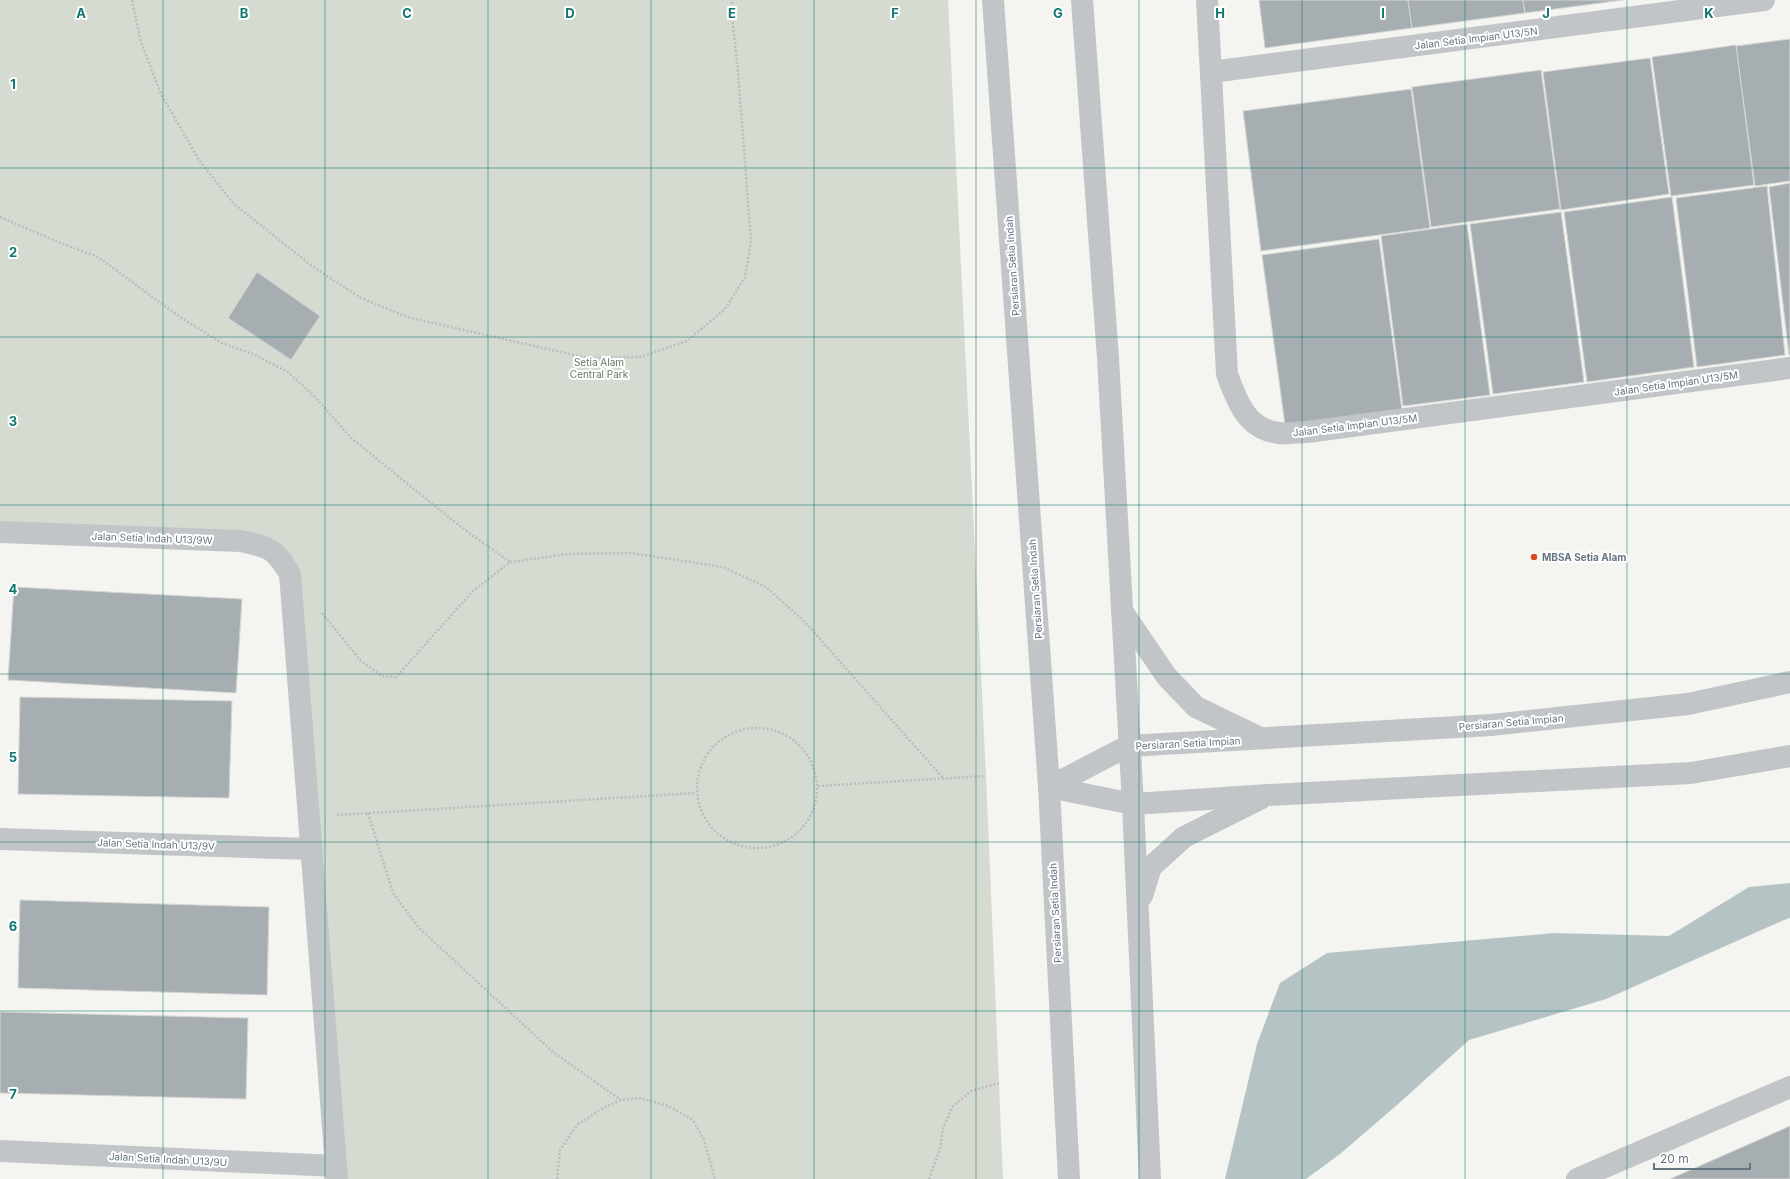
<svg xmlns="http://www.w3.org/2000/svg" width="1790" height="1179" font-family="Inter,sans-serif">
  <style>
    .green { fill: #d5dbd1 }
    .water { fill: #b5c3c5 }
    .building { fill: #a6aeb2; stroke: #d5d5d3 }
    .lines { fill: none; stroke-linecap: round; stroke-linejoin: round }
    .path { stroke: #bbbdbf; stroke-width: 2.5; stroke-dasharray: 2 2; stroke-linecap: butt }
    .minor { stroke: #c2c5c8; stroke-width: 22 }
    .tertiary { stroke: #c2c5c8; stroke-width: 22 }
    .grid { fill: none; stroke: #0f766e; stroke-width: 1; stroke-opacity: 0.55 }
    .poi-dot { fill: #dd4927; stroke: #fff; stroke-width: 1.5 }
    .labels { text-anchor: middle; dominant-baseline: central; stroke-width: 4; stroke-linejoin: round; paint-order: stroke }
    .street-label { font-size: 10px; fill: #647580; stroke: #fff }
    .park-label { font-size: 10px; fill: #687862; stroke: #fff }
    .poi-label { font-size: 10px; font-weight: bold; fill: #647580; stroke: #fff; text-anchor: start }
    .grid-label { font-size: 13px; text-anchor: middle; font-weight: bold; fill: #0f766e; stroke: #fff; stroke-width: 4; stroke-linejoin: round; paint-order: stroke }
  </style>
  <rect width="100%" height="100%" fill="#f4f4f0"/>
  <!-- green -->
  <path class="green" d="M0 0H948L986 776 1003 1179H346L277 545 0 528Z"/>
  <!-- water -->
  <path class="water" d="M1790 883V918L1784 920 1606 999 1469 1040 1397 1105 1340 1154 1306 1179H1225L1257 1044 1280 983 1327 953 1554 933 1669 936 1749 887Z"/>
  <!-- building -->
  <g class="building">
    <path d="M1259 0H1408L1412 28 1265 48Z"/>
    <path d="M1408 0H1523L1525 13 1412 28Z"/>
    <path d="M1523 0H1623L1525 13Z"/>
    <path d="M1790 39V181L1755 186 1736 46Z"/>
    <path d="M1736 45 1754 185 1671 196 1652 57Z"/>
    <path d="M1650 58 1669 194 1561 210 1543 72Z"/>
    <path d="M1541 70 1560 209 1431 227 1412 87Z"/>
    <path d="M1411 89 1430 228 1261 251 1243 111Z"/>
    <path d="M1790 183V355H1789L1769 187Z"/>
    <path d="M1767 186 1785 355 1697 367 1676 198Z"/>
    <path d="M1672 197 1694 367 1587 382 1564 212Z"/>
    <path d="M1561 212 1584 382 1493 394 1470 224Z"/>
    <path d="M1467 224 1490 395 1403 406 1381 236Z"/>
    <path d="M1379 239 1402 410 1285 425 1262 255Z"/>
    <path d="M257 272 320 316 291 360 228 318Z"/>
    <path d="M14 587 242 599 236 693 8 680Z"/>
    <path d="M20 697 232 701 229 798 18 794Z"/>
    <path d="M20 900 269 907 267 995 18 988Z"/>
    <path d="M0 1012 248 1018 246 1099 0 1093Z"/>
    <path d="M1790 1126V1179H1670Z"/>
  </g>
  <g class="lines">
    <!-- path -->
    <g class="path">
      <path d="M132 0 141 42 161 94 199 160 233 203 312 266 359 297 407 317 587 358 640 357 687 341 725 309 745 277 751 241 738 72 732 16V0"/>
      <path d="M0 217 63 244 98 257 180 317 222 343 253 354 288 372 316 398 351 438 461 527 510 562"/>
      <path d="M322 613 361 661 382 676 396 677 472 592 510 562 569 554 631 553 723 567 766 587 804 621 944 779"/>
      <circle cx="757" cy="788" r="60"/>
      <path d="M818 786 986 776"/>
      <path d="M368 813 393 893 419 928 553 1052 621 1100"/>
      <path d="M337 815 696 793"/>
      <path d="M557 1179 560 1150 577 1125 603 1108 621 1100 641 1098 668 1106 693 1120 704 1140 715 1179"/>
      <path d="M929 1179 940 1149 943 1128 953 1106 971 1091 999 1083"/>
    </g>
    <!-- minor -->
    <g class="minor">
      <path d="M1207 0 1227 374C1237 401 1246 429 1279 433 1288 434 1298 432 1307 432L1790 368"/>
      <path d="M1211 72 1764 0"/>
      <path d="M0 532 240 541C270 547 274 548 290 574L337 1179"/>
      <path d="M0 839 311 849"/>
      <path d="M0 1151 336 1166"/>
      <path d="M1577 1179 1790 1087"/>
    </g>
    <!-- tertiary -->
    <g class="tertiary">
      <path d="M993 0 1049 787 1069 1179"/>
      <path d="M1082 0 1108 358 1133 804 1150 1179"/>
      <path d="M1122 611 1167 677 1196 707 1260 738"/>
      <path d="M1049 787 1128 746 1491 725 1688 704 1790 682"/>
      <path d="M1049 787 1133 804 1268 795 1691 773 1790 756"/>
      <path d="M1142 896 1151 867 1184 837 1260 799"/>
    </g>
  </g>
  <!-- grid -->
  <path class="grid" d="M163 0V1179M325 0V1179M488 0V1179M651 0V1179M814 0V1179M976 0V1179M1139 0V1179M1302 0V1179M1465 0V1179M1627 0V1179M0 168H1790M0 337H1790M0 505H1790M0 674H1790M0 842H1790M0 1011H1790"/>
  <!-- markers -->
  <circle class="poi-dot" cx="1534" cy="557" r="4"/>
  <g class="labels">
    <!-- street labels -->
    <g class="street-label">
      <text transform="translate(1476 38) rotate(-7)">Jalan Setia Impian U13/5N</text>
      <text transform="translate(1012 266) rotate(-94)">Persiaran Setia Indah</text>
      <text transform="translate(1676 383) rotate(-8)">Jalan Setia Impian U13/5M</text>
      <text transform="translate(1355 425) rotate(-7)">Jalan Setia Impian U13/5M</text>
      <text transform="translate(152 538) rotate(2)">Jalan Setia Indah U13/9W</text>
      <text transform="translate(1035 589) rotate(-94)">Persiaran Setia Indah</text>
      <text transform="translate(1511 722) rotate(-5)">Persiaran Setia Impian</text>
      <text transform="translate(1188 743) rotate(-3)">Persiaran Setia Impian</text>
      <text transform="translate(156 844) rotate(2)">Jalan Setia Indah U13/9V</text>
      <text transform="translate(1055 913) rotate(-93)">Persiaran Setia Indah</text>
      <text transform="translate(168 1159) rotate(3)">Jalan Setia Indah U13/9U</text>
    </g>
    <!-- park labels -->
    <g class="park-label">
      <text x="599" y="362">Setia Alam<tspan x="599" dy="12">Central Park</tspan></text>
    </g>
    <!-- poi labels -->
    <g class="poi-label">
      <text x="1542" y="557">MBSA Setia Alam</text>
    </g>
  </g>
  <g class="grid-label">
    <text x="81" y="18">A</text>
    <text x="244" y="18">B</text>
    <text x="407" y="18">C</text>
    <text x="570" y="18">D</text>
    <text x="732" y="18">E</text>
    <text x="895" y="18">F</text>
    <text x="1058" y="18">G</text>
    <text x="1220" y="18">H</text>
    <text x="1383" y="18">I</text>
    <text x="1546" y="18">J</text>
    <text x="1709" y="18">K</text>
    <text x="13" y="89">1</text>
    <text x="13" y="257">2</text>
    <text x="13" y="426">3</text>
    <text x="13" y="594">4</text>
    <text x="13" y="762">5</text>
    <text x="13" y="931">6</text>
    <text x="13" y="1099">7</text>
  </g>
  <!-- scale -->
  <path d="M1654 1163v6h96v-6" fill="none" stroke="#647580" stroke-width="2"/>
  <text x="1660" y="1163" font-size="12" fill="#647580" stroke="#ffffff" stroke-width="3" paint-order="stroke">20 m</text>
</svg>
